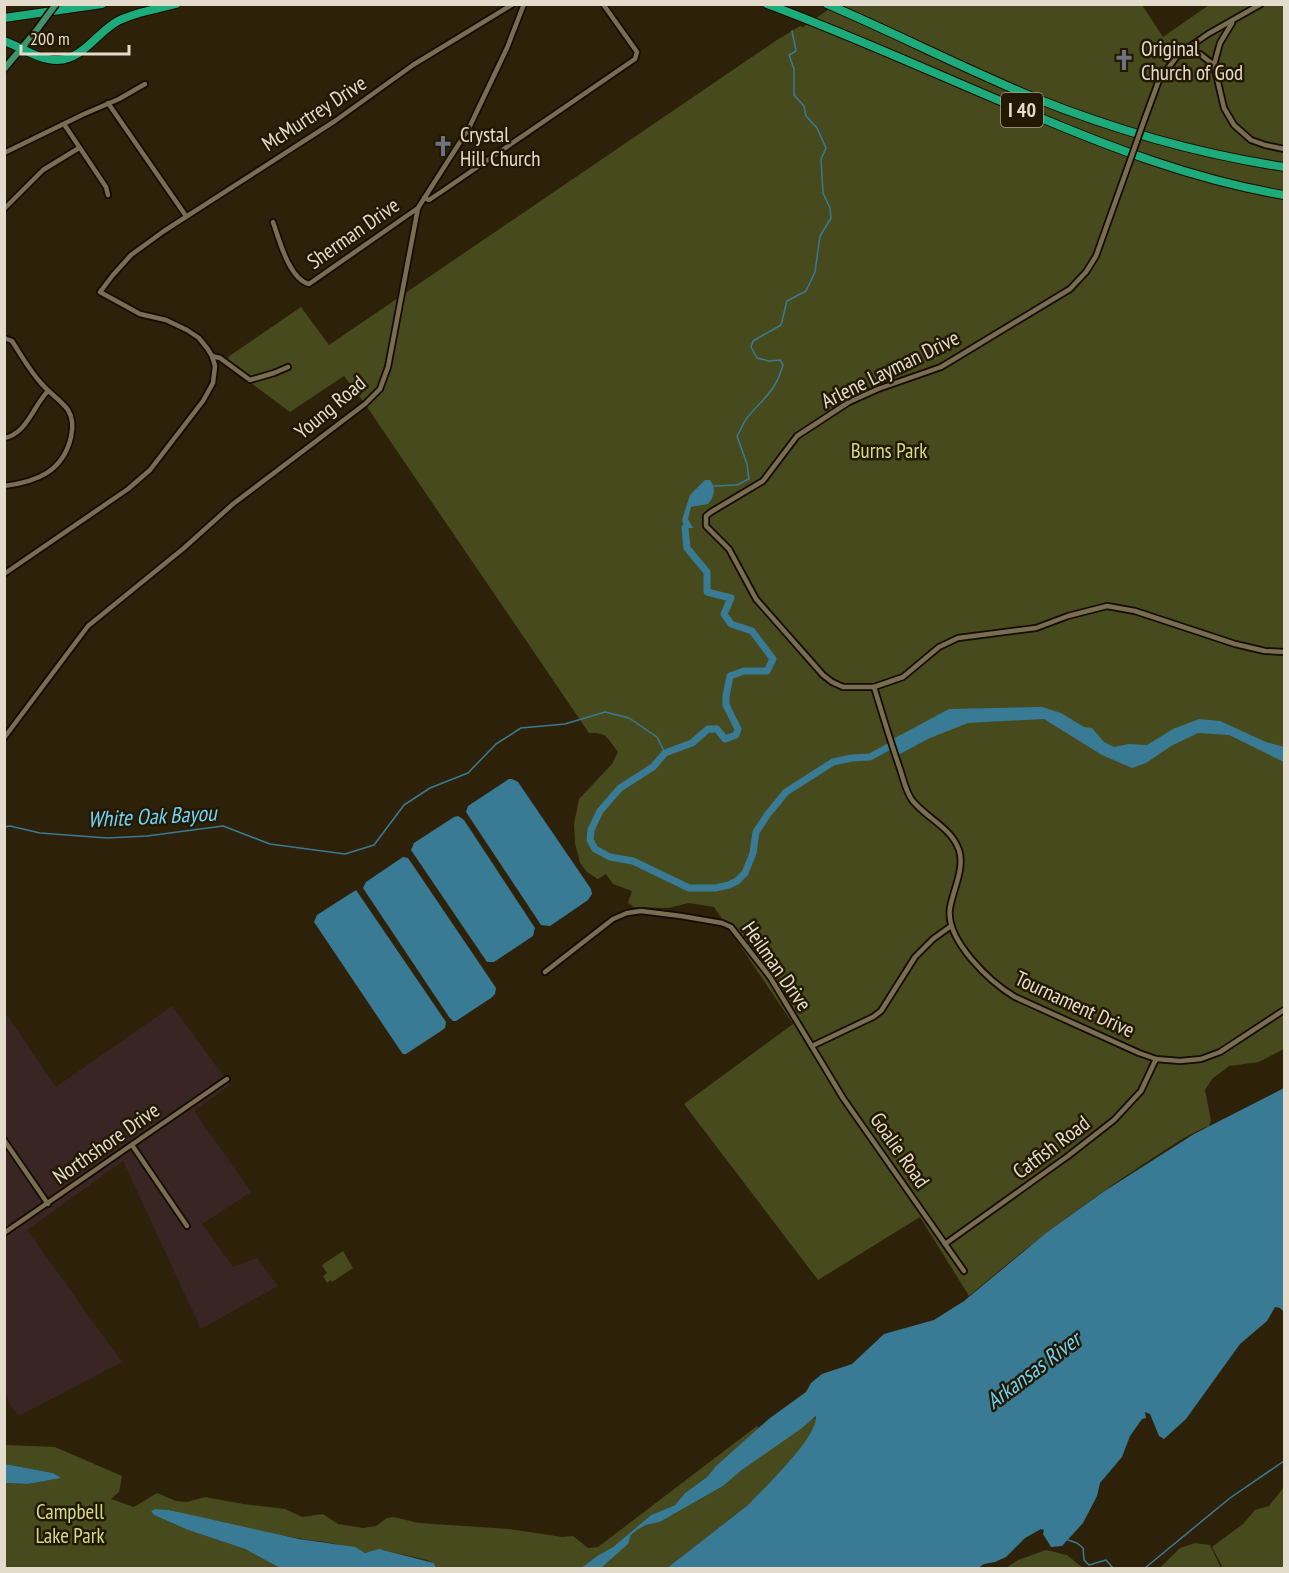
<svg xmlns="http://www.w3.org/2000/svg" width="1289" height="1573" font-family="'PT Sans Narrow',sans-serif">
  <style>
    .commercial { fill: #392524 }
    .green { fill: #474a1c }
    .water { fill: #397b95 }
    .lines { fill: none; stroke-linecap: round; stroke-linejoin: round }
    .stream { stroke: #397b95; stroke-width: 1.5 }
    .river { stroke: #397b95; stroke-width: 7 }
    .minor-casing { stroke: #150b00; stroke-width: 8 }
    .major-casing { stroke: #150b00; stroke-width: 9 }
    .highway-casing { stroke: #150b00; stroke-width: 10 }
    .minor { stroke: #796d52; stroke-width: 4.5 }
    .major { stroke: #42926b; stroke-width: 6 }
    .highway { stroke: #1eab7b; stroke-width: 8 }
    .minor-bridge-casing { stroke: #150b00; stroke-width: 8; stroke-linecap: butt }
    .major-bridge-casing { stroke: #150b00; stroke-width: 9; stroke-linecap: butt }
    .minor-bridge { stroke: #796d52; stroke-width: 4.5 }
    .major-bridge { stroke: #42926b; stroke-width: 6 }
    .labels { text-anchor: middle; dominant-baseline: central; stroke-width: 5; stroke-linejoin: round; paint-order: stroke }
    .shield { fill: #231902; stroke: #a9a290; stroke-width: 1.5 }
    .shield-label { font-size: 20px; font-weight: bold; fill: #e3dccd }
    .poi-label { font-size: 21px; fill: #e3dccd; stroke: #231902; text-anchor: start }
    .street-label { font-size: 21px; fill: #e3dccd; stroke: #231902 }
    .park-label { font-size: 21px; fill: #d5dc87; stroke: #231902 }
    .water-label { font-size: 22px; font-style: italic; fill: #71d3fb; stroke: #231902 }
  </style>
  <rect width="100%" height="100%" fill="#2d2209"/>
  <!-- commercial -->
  <path class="commercial" d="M172 1006 230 1085 194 1111 251 1192 202 1224 233 1267 257 1258 278 1286 201 1329 123 1161 27 1230 122 1362 19 1416 8 1402 4 1381V1011L56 1087Z"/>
  <!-- green -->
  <g class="green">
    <path d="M835 5H1142L1163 37 1209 5H1284V1049L1259 1062 1229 1066 1212 1079 1205 1090 1211 1121 1209 1126C1186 1134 1165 1151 1145 1163 1083 1204 1025 1248 969 1296L920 1217 818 1280 684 1104 793 1024 714 907 689 903 668 908 634 907 628 903 632 891 613 884 606 874 598 879 587 872 580 863 575 843 574 824 579 799 612 764 618 752C607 738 608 732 589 733L365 404 344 376 290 412 243 377 231 371 228 357 301 307 329 345 777 40 800 26 803 27Z"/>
    <path d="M343 1251 353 1268 332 1282 331 1280 327 1283 323 1276 327 1273 322 1265Z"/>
    <path d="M817 1416C816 1440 766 1487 748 1505L667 1568H601L627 1544 631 1535 637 1530 646 1525 660 1522 723 1486 742 1470Z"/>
    <path d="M757 1426 760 1429 716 1466 707 1477 685 1493 675 1505 651 1515 613 1547 597 1556 581 1568H436L434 1563 427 1560 383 1550H379L365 1553C345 1543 320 1542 297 1538 255 1531 211 1521 169 1510L155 1509 151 1511 154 1515 188 1530 245 1549 280 1568H5V1483L28 1484 60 1478 53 1473 5 1464V1445L55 1447 122 1476 119 1492 111 1499 134 1507 157 1493 176 1501 187 1502 205 1497 243 1504 285 1509 302 1517 323 1514 338 1524 363 1528 376 1526 387 1518 393 1517 419 1523 509 1529 562 1537 573 1536 588 1548 598 1547Z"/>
    <path d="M1284 1487V1568H1223L1212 1547 1243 1524 1255 1510 1269 1506Z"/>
    <path d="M1195 1543 1210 1545 1221 1568H1160L1180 1548Z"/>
    <path d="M1046 1550 1067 1555 1083 1568H1006L1018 1560Z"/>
  </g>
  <!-- water -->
  <g class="water">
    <path d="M705 480H710C716 488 715 496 708 504L691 507 688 519 693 528H685L682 520 690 495Z"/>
    <path d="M1042 707 1061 713 1084 727 1092 728 1104 742 1114 747 1129 744 1147 745 1173 729 1199 719 1220 721 1266 742 1284 747V762L1229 735 1198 733 1171 746 1146 763 1132 768 1102 755 1044 719 968 723 930 738 898 755 893 739 949 709Z"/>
    <path d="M509 779H512L518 782 591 889 592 894 588 900 550 926 541 925 466 812 468 806Z"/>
    <path d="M458 816 464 820 535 928 533 936 494 962H487L411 850 414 843 454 817Z"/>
    <path d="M403 857 408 858 496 988 495 994 491 998 456 1021H453L449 1017 363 888 366 882Z"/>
    <path d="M356 890 446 1022 445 1028 441 1031 406 1054H403L400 1050 314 922 317 915Z"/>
    <path d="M1284 1088V1312L1280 1308 1275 1307 1267 1321 1240 1344 1186 1419 1164 1439 1159 1436 1150 1414 1145 1412 1146 1418 1142 1419 1130 1436 1122 1457 1100 1483 1097 1496 1083 1523 1062 1546 1051 1547 1043 1534 1044 1530 1041 1529 1025 1538 1006 1557 995 1562 984 1564 978 1568H667L748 1505C764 1488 818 1437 816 1416L802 1428 742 1470 723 1486 660 1522 646 1525 637 1530 631 1535 628 1544 601 1568H581L597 1556 613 1547 651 1515 675 1505 685 1493 707 1477 716 1466 770 1418 806 1392 811 1383 822 1374 852 1364 884 1334 934 1320 964 1301 1046 1233 1103 1192 1194 1134Z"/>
    <path d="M5 1464 53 1473 61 1478 28 1484 5 1483Z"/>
    <path d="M155 1509 169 1510 299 1539 355 1547 365 1553 379 1549 383 1550 434 1563 436 1568H280L245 1549 188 1530 154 1515 151 1511Z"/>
  </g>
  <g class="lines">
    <!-- stream -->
    <g class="stream">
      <path d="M714 486 737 485 749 479 747 464 737 436C741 430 743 423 747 418 763 398 775 393 783 365L780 360 769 361 757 358 751 347 753 341 781 325 787 301 806 291 815 272 820 236 831 218 830 208 823 193 821 159 826 148 817 128 806 116 804 106 794 95V69L789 55 796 51 792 31"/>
      <path d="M4 827 10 826 40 833 107 838 147 836 223 826 270 844 345 854 374 845 404 805 430 788 468 773 496 744 521 728 565 724 605 712 629 718 657 737 665 753"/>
      <path d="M1068 1540 1077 1543 1083 1548 1084 1560 1089 1565 1106 1560 1113 1568"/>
      <path d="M1145 1568 1230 1498 1284 1461"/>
    </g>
    <!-- river -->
    <path class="river" d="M685 528 687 548 707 572V592L731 598 724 614 731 624 752 631 773 659 767 671H744L730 676 726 696V705L738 729 736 735 725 739 717 729H708L692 743 665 753 653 767 620 788 600 811 591 830 590 840 595 849 610 857 633 861 689 888H715L729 885 737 881 745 873 753 853 756 832 768 814 786 792 833 762 852 758 870 757 892 745"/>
    <defs>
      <g id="minor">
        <path d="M1232 21V23L1220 43 1214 65 1224 108 1234 125 1251 140 1265 145 1284 149"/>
        <path d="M1179 54 1208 34 1261 4"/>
        <path d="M108 103 186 216"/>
        <path d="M1145 118 1159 80 1178 55 1200 54 1214 65"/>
        <path d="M64 124 106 187 108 195"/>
        <path d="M4 153 84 114 119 99 145 84"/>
        <path d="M1126 172 1096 256 1086 272 1070 289 941 367 878 389 849 402 797 436 763 481 711 512 706 516V526L729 549 756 599 823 675 832 682 843 687H874L903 677 939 647 958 638 1036 628 1068 616 1107 606 1135 611 1235 644 1265 651 1284 652"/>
        <path d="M424 198 429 200 441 192 635 59 637 52 603 4"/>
        <path d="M4 209 43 170 79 148"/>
        <path d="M273 222C279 239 289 279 309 284L418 208"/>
        <path d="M4 338 12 341C21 355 30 371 41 383 49 393 61 400 68 410 73 418 73 428 71 437 63 472 36 482 4 486"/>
        <path d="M212 356 220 358 250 380 274 373 288 367"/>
        <path d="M4 438C27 434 33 406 48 391"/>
        <path d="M4 574 128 489 150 470 203 401 213 383 215 366 212 356 207 348 199 338 187 330 166 320 140 314 100 292 113 275 131 255 164 231 335 121 413 65 513 4"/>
        <path d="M874 687C882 713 890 740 899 766 903 777 905 790 912 800 926 818 951 827 959 850 965 868 953 890 950 908 945 940 990 982 1015 997L1139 1053 1156 1059 1180 1061 1201 1059 1220 1052 1284 1010"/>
        <path d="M4 738 88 626 184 548 233 504 365 404 380 389 388 367 418 208 469 128 507 48 524 4"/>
        <path d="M545 972 613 919 627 913 641 911 681 916 722 923 731 927 770 977 843 1098 964 1271"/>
        <path d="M812 1046 873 1017 881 1011 915 957 933 939 951 926"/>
        <path d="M4 1140 48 1204"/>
        <path d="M132 1145 187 1226"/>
        <path d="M4 1233 227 1079"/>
        <path d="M945 1244 1068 1156 1114 1120 1141 1091 1156 1059"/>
      </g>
      <path id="major" d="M4 69 36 31"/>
      <g id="highway">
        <path d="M767 4C856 37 942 77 1029 113 1112 148 1195 180 1284 195"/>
        <path d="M827 4C897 34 965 69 1035 98 1115 130 1199 154 1284 167"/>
        <path d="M4 18 102 4"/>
        <path d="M4 41C21 47 39 60 57 60 83 60 97 32 118 21 135 12 157 9 176 4"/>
      </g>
    </defs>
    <!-- minor casing -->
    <use href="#minor" class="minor-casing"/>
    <!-- major casing -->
    <use href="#major" class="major-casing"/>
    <!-- highway casing -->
    <use href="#highway" class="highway-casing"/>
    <!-- minor -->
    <use href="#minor" class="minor"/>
    <!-- major -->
    <use href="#major" class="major"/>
    <!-- highway -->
    <use href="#highway" class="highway"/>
    <defs>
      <path id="minor-bridge" d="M1126 172 1145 118"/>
      <path id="major-bridge" d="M36 31 56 4"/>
    </defs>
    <!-- minor-bridge casing -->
    <use href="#minor-bridge" class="minor-bridge-casing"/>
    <!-- major-bridge casing -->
    <use href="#major-bridge" class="major-bridge-casing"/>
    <!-- minor-bridge -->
    <use href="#minor-bridge" class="minor-bridge"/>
    <!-- major-bridge -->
    <use href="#major-bridge" class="major-bridge"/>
  </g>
  <!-- icons -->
  <defs>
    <symbol id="church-bare" viewBox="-9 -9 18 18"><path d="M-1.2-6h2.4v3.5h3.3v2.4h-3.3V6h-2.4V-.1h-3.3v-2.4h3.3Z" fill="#6b7280" stroke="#231902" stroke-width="2.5" paint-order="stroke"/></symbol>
  </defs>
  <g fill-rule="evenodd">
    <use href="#church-bare" x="1109" y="45" width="30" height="30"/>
    <use href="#church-bare" x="428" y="131" width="30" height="30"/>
  </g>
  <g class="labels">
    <!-- shield labels -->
    <rect class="shield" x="1001" y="93" width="42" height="34" rx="4.5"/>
    <g class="shield-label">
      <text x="1022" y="110">I 40</text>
    </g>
    <!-- poi labels -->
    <g class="poi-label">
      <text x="1141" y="48">Original<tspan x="1141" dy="24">Church of God</tspan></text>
      <text x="460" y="134">Crystal<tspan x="460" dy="24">Hill Church</tspan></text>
    </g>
    <!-- street labels -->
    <g class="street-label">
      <text transform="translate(314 113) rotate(-33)">McMurtrey Drive</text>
      <text transform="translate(353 233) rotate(-35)">Sherman Drive</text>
      <text transform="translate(890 369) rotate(-26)">Arlene Layman Drive</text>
      <text transform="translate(330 407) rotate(-40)">Young Road</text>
      <text transform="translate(777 966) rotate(55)">Heilman Drive</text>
      <text transform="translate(1075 1004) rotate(25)">Tournament Drive</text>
      <text transform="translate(106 1143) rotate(-35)">Northshore Drive</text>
      <text transform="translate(1051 1147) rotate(-37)">Catfish Road</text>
      <text transform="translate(900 1150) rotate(55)">Goalie Road</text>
    </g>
    <!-- park labels -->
    <g class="park-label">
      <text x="889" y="450">Burns Park</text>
      <text x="70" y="1511">Campbell<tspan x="70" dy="24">Lake Park</tspan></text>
    </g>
    <!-- water labels -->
    <g class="water-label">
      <text transform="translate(152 816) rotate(-3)">White Oak Bayou</text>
      <text transform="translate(1033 1370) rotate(-37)">Arkansas River</text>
    </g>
  </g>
  <!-- border -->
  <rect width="1289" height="1573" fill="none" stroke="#e3dccd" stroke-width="12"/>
  <!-- scale -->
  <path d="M21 45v9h108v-9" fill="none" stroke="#e3dccd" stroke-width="3"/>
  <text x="30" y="45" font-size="18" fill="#e3dccd" stroke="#231902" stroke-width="4.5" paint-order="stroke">200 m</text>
</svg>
